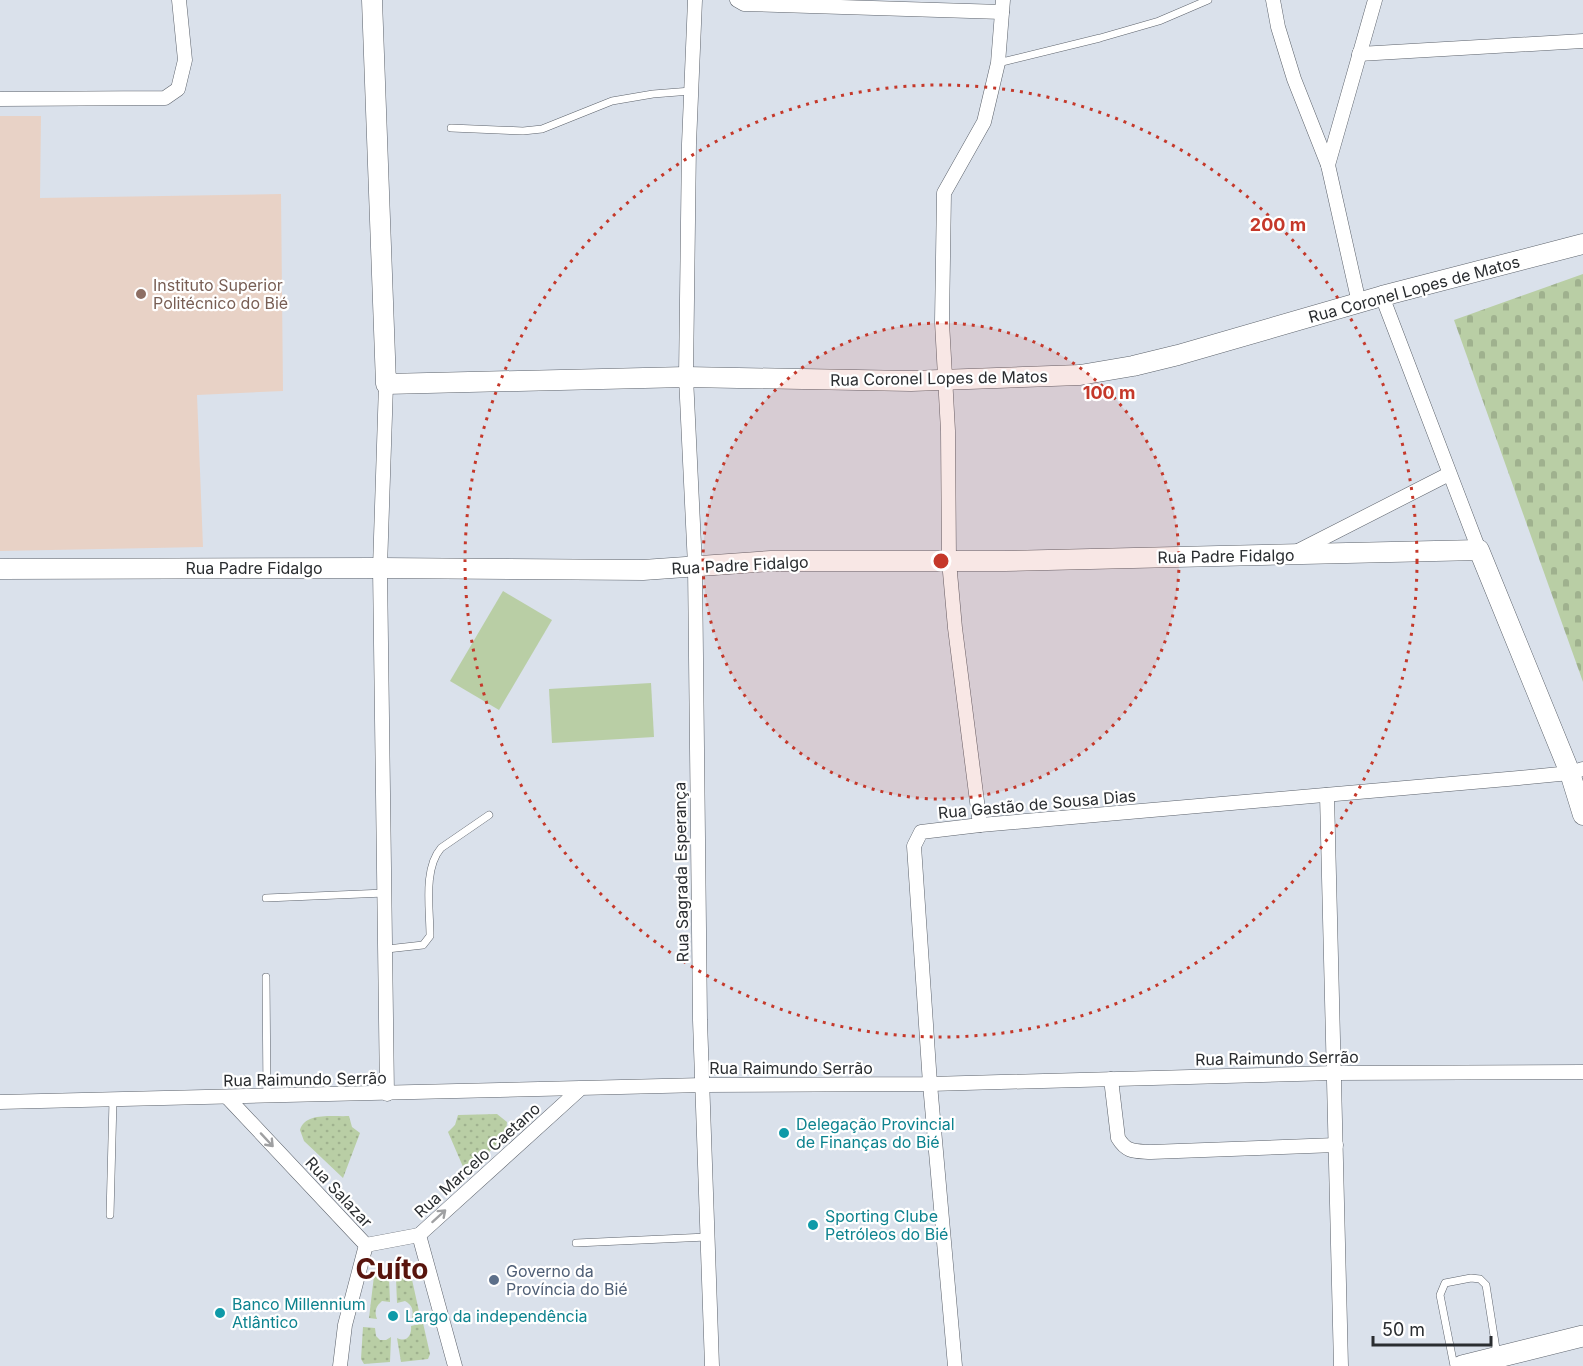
<svg xmlns="http://www.w3.org/2000/svg" width="1583" height="1366" font-family="Inter,sans-serif">
  <style>
    .education { fill: #e8d2c6 }
    .grass { fill: url(#grass-dots) }
    .cemetery { fill: url(#cemetery-stones) }
    .pitch { fill: #b9cea5 }
    .lines { fill: none; stroke-linecap: round; stroke-linejoin: round }
    .lane-casing { stroke: #5c626b; stroke-width: 8 }
    .street-casing { stroke: #5c626b; stroke-width: 15 }
    .secondary-casing { stroke: #5c626b; stroke-width: 21 }
    .primary-casing { stroke: #5c626b; stroke-width: 22 }
    .lane { stroke: #fff; stroke-width: 7 }
    .street { stroke: #fff; stroke-width: 14 }
    .secondary { stroke: #fff; stroke-width: 20 }
    .primary { stroke: #fff; stroke-width: 21 }
    .oneway { stroke: #9fa0a2 }
    .ring { fill: none; stroke: #c5382a; stroke-width: 3; stroke-dasharray: 3 6 }
    .education-dot { fill: #8d6e63; stroke: #fff; stroke-width: 2 }
    .culture-dot { fill: #0f9aa8; stroke: #fff; stroke-width: 2 }
    .service-dot { fill: #5c6f8a; stroke: #fff; stroke-width: 2 }
    .labels { text-anchor: middle; dominant-baseline: central; stroke-width: 4.5; stroke-linejoin: round; paint-order: stroke }
    .education-label { font-size: 16px; fill: #785e54; stroke: #fff; text-anchor: start }
    .street-label { font-size: 16px; fill: #2a2d30; stroke: #fff }
    .culture-label { font-size: 16px; fill: #0d838f; stroke: #fff; text-anchor: start }
    .service-label { font-size: 16px; fill: #4e5e75; stroke: #fff; text-anchor: start }
    .town-label { font-size: 28px; font-weight: bold; fill: #58140d; stroke: #fff }
    .centre { fill: #c5382a; stroke: #fff; stroke-width: 3 }
    .ring-label { font-size: 18px; text-anchor: middle; font-weight: bold; fill: #c5382a; stroke: #fff; stroke-width: 4.5; stroke-linejoin: round; paint-order: stroke }
  </style>
  <defs>
    <pattern id="grass-dots" width="8" height="8" patternUnits="userSpaceOnUse" patternTransform="scale(1.5)"><rect width="8" height="8" fill="#b9cea5"/><path d="M2 2h.1M6 6h.1" fill="none" stroke="#9fb18e" stroke-width="1.8" stroke-linecap="round"/></pattern>
    <pattern id="cemetery-stones" width="16" height="16" patternUnits="userSpaceOnUse" patternTransform="scale(1.5)"><rect width="16" height="16" fill="#b9cea5"/><path d="M2 7V4a2 2 0 0 1 4 0v3zM10 15v-3a2 2 0 0 1 4 0v3z" fill="#9fb18e"/></pattern>
  </defs>
  <rect width="100%" height="100%" fill="#dae1eb"/>
  <!-- education -->
  <path class="education" d="M0 116H41L40 198 281 194 283 391 197 395 203 547 0 551Z"/>
  <!-- grass -->
  <g class="grass">
    <path d="M497 1114 507 1122 506 1134 467 1176 448 1132 455 1125 458 1115Z"/>
    <path d="M349 1116 352 1127 360 1133 343 1178 304 1141 300 1130C305 1112 333 1117 349 1116Z"/>
    <path d="M379 1272 384 1273 389 1277 390 1302 382 1301C376 1306 374 1311 377 1319L369 1318 374 1276Z"/>
    <path d="M403 1272 411 1275 420 1316 412 1318C414 1310 412 1305 405 1301L397 1303 396 1278Z"/>
    <path d="M423 1323 430 1354 428 1359 401 1362 397 1338C407 1343 412 1335 411 1326Z"/>
    <path d="M363 1327 375 1328 376 1336 380 1340H386L391 1337 390 1362 364 1364 361 1359Z"/>
  </g>
  <!-- cemetery -->
  <path class="cemetery" d="M1583 274V682L1454 320Z"/>
  <!-- pitch -->
  <g class="pitch">
    <path d="M503 591 552 620 499 710 450 681Z"/>
    <path d="M651 683 654 737 552 743 549 689Z"/>
  </g>
  <g class="lines">
    <defs>
      <g id="lane">
        <path d="M998 63 1100 38 1159 21 1208 0"/>
        <path d="M451 128 523 131 542 129 612 101 653 94 691 91"/>
        <path d="M266 898 385 893"/>
        <path d="M387 949 423 945 430 936C430 909 423 869 441 848L489 815"/>
        <path d="M266 977 267 1097"/>
        <path d="M110 1215 113 1100"/>
        <path d="M576 1243 707 1237"/>
        <path d="M1454 1366 1440 1295 1445 1283 1471 1278 1480 1279 1486 1285 1497 1355"/>
      </g>
      <g id="street">
        <path d="M695 0 689 144 686 377 695 566 700 1020 712 1366"/>
        <path d="M737 0 744 4 1002 12"/>
        <path d="M1273 0 1278 27 1294 79 1328 165 1359 303"/>
        <path d="M1359 54 1583 41"/>
        <path d="M0 99 165 98 178 89 185 60 179 0"/>
        <path d="M1328 165 1375 0"/>
        <path d="M1382 296 1479 550"/>
        <path d="M386 384 380 568 387 1094"/>
        <path d="M1296 552 1449 474"/>
        <path d="M1327 795 1341 1366"/>
        <path d="M980 825 955 628 949 561 948 431 942 322 944 193 984 122 998 63 1003 0"/>
        <path d="M1111 1079 1118 1138C1127 1153 1135 1151 1151 1152L1336 1145"/>
        <path d="M227 1097 366 1245 345 1325 340 1366"/>
        <path d="M0 1102 703 1085 930 1084 1334 1073 1583 1072"/>
        <path d="M366 1245 419 1235"/>
        <path d="M455 1366 419 1235 579 1090"/>
        <path d="M955 1366 930 1084 914 846 921 832 980 825 1519 778 1570 773 1583 769"/>
      </g>
      <g id="secondary">
        <path d="M372 0 386 384 686 377 911 381 1080 375 1133 366 1178 355 1382 296 1583 244"/>
        <path d="M0 569 380 568 643 570 771 561H1005L1479 550 1570 773 1583 815"/>
      </g>
      <path id="primary" d="M1462 1366 1583 1336"/>
    </defs>
    <!-- lane casing -->
    <use href="#lane" class="lane-casing"/>
    <!-- street casing -->
    <use href="#street" class="street-casing"/>
    <!-- secondary casing -->
    <use href="#secondary" class="secondary-casing"/>
    <!-- primary casing -->
    <use href="#primary" class="primary-casing"/>
    <!-- lane -->
    <use href="#lane" class="lane"/>
    <!-- street -->
    <use href="#street" class="street"/>
    <!-- secondary -->
    <use href="#secondary" class="secondary"/>
    <!-- primary -->
    <use href="#primary" class="primary"/>
  </g>
  <!-- one-way arrows -->
  <defs><path id="oneway-shaft" d="M-6 0H5M1.5-3L5.5 0L1.5 3" fill="none" stroke-width="1.6" stroke-linecap="round" stroke-linejoin="round" transform="scale(1.5)"/></defs>
  <g class="oneway">
    <use href="#oneway-shaft" transform="translate(267 1140) rotate(47)"/>
    <use href="#oneway-shaft" transform="translate(439 1216) rotate(-42)"/>
  </g>
  <!-- distance rings -->
  <circle cx="941" cy="561" r="238" fill="#c5382a" fill-opacity=".12"/>
  <g class="ring">
    <circle cx="941" cy="561" r="238"/>
    <circle cx="941" cy="561" r="476"/>
  </g>
  <!-- markers -->
  <circle class="education-dot" cx="141" cy="294" r="6"/>
  <g class="culture-dot">
    <circle cx="784" cy="1133" r="6"/>
    <circle cx="813" cy="1225" r="6"/>
    <circle cx="220" cy="1313" r="6"/>
    <circle cx="393" cy="1316" r="6"/>
  </g>
  <circle class="service-dot" cx="494" cy="1280" r="6"/>
  <g class="labels">
    <!-- education labels -->
    <g class="education-label">
      <text x="153" y="285">Instituto Superior<tspan x="153" dy="18">Politécnico do Bié</tspan></text>
    </g>
    <!-- street labels -->
    <g class="street-label">
      <text transform="translate(1414 289) rotate(-15)">Rua Coronel Lopes de Matos</text>
      <text transform="translate(939 378) rotate(-1)">Rua Coronel Lopes de Matos</text>
      <text transform="translate(1226 556) rotate(-1)">Rua Padre Fidalgo</text>
      <text transform="translate(740 565) rotate(-3)">Rua Padre Fidalgo</text>
      <text x="254" y="568">Rua Padre Fidalgo</text>
      <text transform="translate(1037 804) rotate(-5)">Rua Gastão de Sousa Dias</text>
      <text transform="translate(681 872) rotate(-91)">Rua Sagrada Esperança</text>
      <text transform="translate(1277 1058) rotate(-1)">Rua Raimundo Serrão</text>
      <text x="791" y="1068">Rua Raimundo Serrão</text>
      <text transform="translate(305 1079) rotate(-1)">Rua Raimundo Serrão</text>
      <text transform="translate(477 1160) rotate(-42)">Rua Marcelo Caetano</text>
      <text transform="translate(339 1192) rotate(47)">Rua Salazar</text>
    </g>
    <!-- culture labels -->
    <g class="culture-label">
      <text x="796" y="1124">Delegação Provincial<tspan x="796" dy="18">de Finanças do Bié</tspan></text>
      <text x="825" y="1216">Sporting Clube<tspan x="825" dy="18">Petróleos do Bié</tspan></text>
      <text x="232" y="1304">Banco Millennium<tspan x="232" dy="18">Atlântico</tspan></text>
      <text x="405" y="1316">Largo da independência</text>
    </g>
    <!-- service labels -->
    <g class="service-label">
      <text x="506" y="1271">Governo da<tspan x="506" dy="18">Província do Bié</tspan></text>
    </g>
    <!-- town labels -->
    <g class="town-label">
      <text x="392" y="1269">Cuíto</text>
    </g>
  </g>
  <circle cx="941" cy="561" r="9" class="centre"/>
  <g class="ring-label">
    <text x="1278" y="231">200 m</text>
    <text x="1109" y="399">100 m</text>
  </g>
  <!-- scale -->
  <path d="M1373 1336v9h118v-9" fill="none" stroke="#2a2d30" stroke-width="3"/>
  <text x="1382" y="1336" font-size="18" fill="#2a2d30" stroke="#ffffff" stroke-width="4.5" paint-order="stroke">50 m</text>
</svg>
